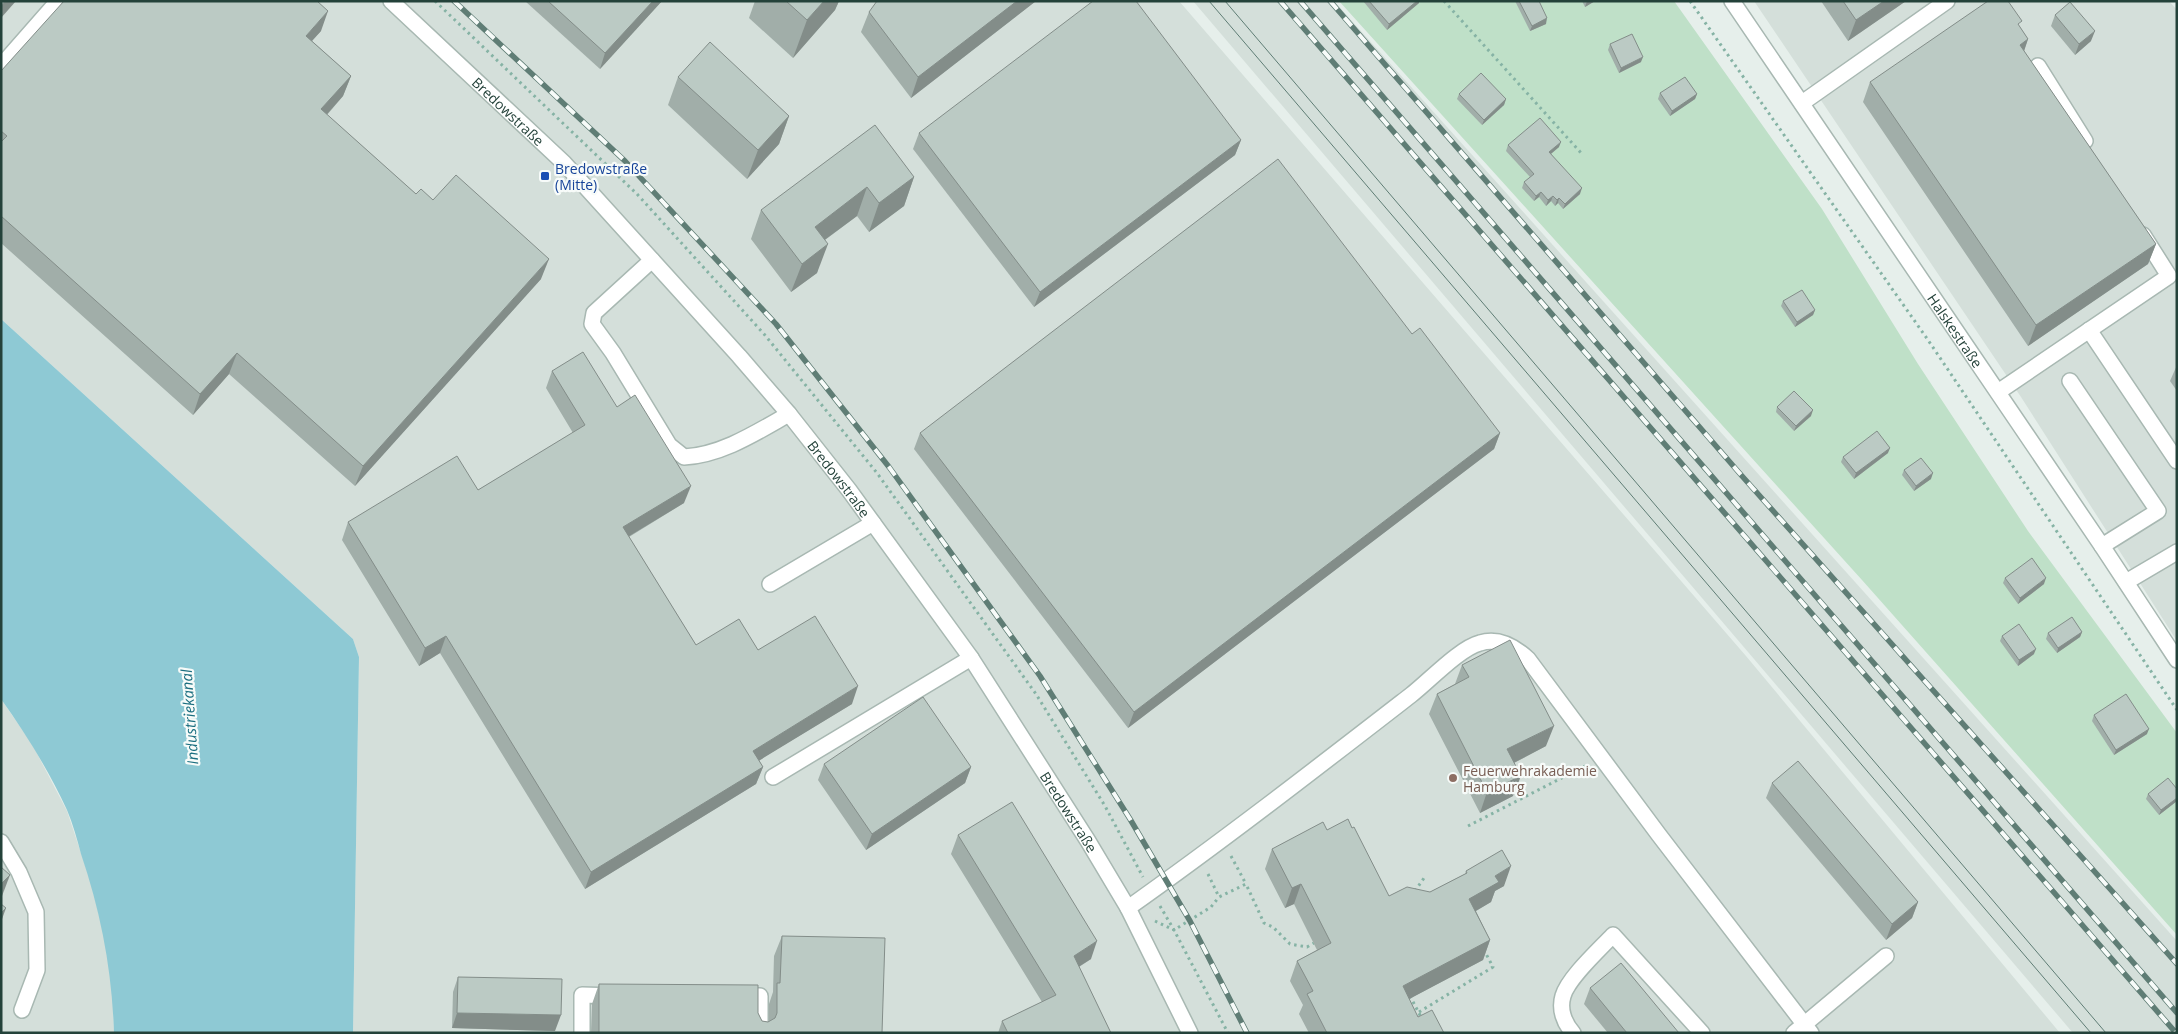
<svg xmlns="http://www.w3.org/2000/svg" width="2178" height="1034" font-family="'Open Sans',sans-serif">
  <style>
    .built { fill: #d4dfda }
    .green { fill: #bfe0c8 }
    .water { fill: #8ec9d4 }
    .lines { fill: none; stroke-linecap: round; stroke-linejoin: round }
    .minor-casing { stroke: #a8b8b2; stroke-width: 18 }
    .path { stroke: #86b3a5; stroke-width: 3; stroke-dasharray: 2.5 4; stroke-linecap: butt }
    .minor { stroke: #fff; stroke-width: 15 }
    .tram { stroke: #5f7d75; stroke-width: 1 }
    .rail-casing { stroke: #5f7d75; stroke-width: 5.5 }
    .rail { stroke: #f7fbf9; stroke-width: 4; stroke-dasharray: 11; stroke-linecap: butt }
    .wall { fill: #a1aea9 }
    .shaded-wall { fill: #838d89 }
    .building { fill: #bbcac4; stroke: #838d89 }
    .transit-dot { fill: #1a4fb4; stroke: #f7fbf9; stroke-width: 2 }
    .education-dot { fill: #8d6e63; stroke: #f7fbf9; stroke-width: 2 }
    .labels { text-anchor: middle; dominant-baseline: central; stroke-width: 4.5; stroke-linejoin: round; paint-order: stroke }
    .street-label { font-size: 14px; fill: #24423a; stroke: #f7fbf9 }
    .transit-label { font-size: 14px; fill: #164399; stroke: #f7fbf9; text-anchor: start }
    .education-label { font-size: 14px; fill: #785e54; stroke: #f7fbf9; text-anchor: start }
    .water-label { font-size: 15px; font-style: italic; fill: #1c6f80; stroke: #f7fbf9 }
  </style>
  <rect width="100%" height="100%" fill="#e6efeb"/>
  <!-- built -->
  <g class="built">
    <path d="M1 1H1179L1746 656 2060 1033H353L359 657 353 639 1 319Z"/>
    <path d="M1193 1H1334L2177 941V1033H2073Z"/>
    <path d="M1754 1H2169L2177 10V641L2021 397Z"/>
    <path d="M1 699 32 744 67 811 91 883 108 951 113 999 114 1033H1Z"/>
  </g>
  <!-- green -->
  <path class="green" d="M1339 1H1674L1822 209 1918 364 2028 531 2177 733V935L1862 580Z"/>
  <!-- water -->
  <path class="water" d="M1 319 353 639 359 657 353 1033H114C112 970 101 913 81 854 77 839 73 824 67 810 49 771 26 734 1 699Z"/>
  <g class="lines">
    <defs>
      <g id="minor">
        <path id="s1" d="M391 1 564 163 739 356 789 414 849 490 971 658 1088 841 1128 908 1190 1033"/>
        <path id="s2" d="M1732 1 2102 546 2177 660"/>
        <path d="M1 66 58 1"/>
        <path d="M2038 66 2085 141"/>
        <path d="M1802 103 1947 1"/>
        <path d="M652 260 594 313 592 324 613 353 669 445 684 457C722 455 757 432 789 414"/>
        <path d="M2089 330 2177 461"/>
        <path d="M2070 381 2158 511 2102 546"/>
        <path d="M1998 392 2169 276 2143 235"/>
        <path d="M2126 582 2177 552"/>
        <path d="M770 584 873 523"/>
        <path d="M773 777 971 658"/>
        <path d="M1 842 19 872 36 912 37 970 22 1010"/>
        <path d="M1128 908C1224 840 1318 767 1411 695 1429 681 1460 648 1480 643 1499 637 1515 647 1528 659L1659 835 1811 1033"/>
        <path d="M738 996H760V1033"/>
        <path d="M582 1033V995L615 996"/>
        <path d="M1573 1033C1564 1023 1559 1009 1563 996 1568 978 1600 949 1613 935L1702 1033"/>
        <path d="M1794 1033 1886 956"/>
      </g>
    </defs>
    <!-- minor casing -->
    <use href="#minor" class="minor-casing"/>
    <!-- path -->
    <g class="path">
      <path d="M435 1 637 194 764 334 877 473 1036 694 1105 806 1143 877"/>
      <path d="M1444 1 1582 154"/>
      <path d="M1690 1 1928 340 2177 710"/>
      <path d="M1468 826 1585 766"/>
      <path d="M1231 856 1246 884"/>
      <path d="M1208 874 1219 897 1246 884 1264 923 1273 927 1290 944 1307 947 1314 943"/>
      <path d="M1415 891 1424 878"/>
      <path d="M1160 906 1174 930 1211 907 1219 897"/>
      <path d="M1155 921 1174 930 1228 1033"/>
      <path d="M1410 996 1422 1019"/>
      <path d="M1419 1012 1493 967 1484 950"/>
    </g>
    <!-- minor -->
    <use href="#minor" class="minor"/>
    <!-- tram -->
    <g class="tram">
      <path d="M1209 1 2091 1033"/>
      <path d="M1225 1 2106 1033"/>
    </g>
    <defs>
      <g id="rail">
        <path d="M454 1 625 161 776 324 889 467 1040 676 1130 819 1190 921 1247 1033"/>
        <path d="M1280 1 2176 1033"/>
        <path d="M1300 1 2177 1013"/>
        <path d="M1330 1 1742 476 2177 964"/>
      </g>
    </defs>
    <!-- rail casing -->
    <use href="#rail" class="rail-casing"/>
    <!-- rail -->
    <use href="#rail" class="rail"/>
  </g>
  <!-- wall -->
  <g class="wall">
    <path d="M525 1H662L600 69Z"/>
    <path d="M755 1H839L835 10 793 58 749 18Z"/>
    <path d="M1036 1 911 98 861 32 869 12Z"/>
    <path d="M1363 1H1419V3L1387 30Z"/>
    <path d="M1515 1H1539L1546 24 1530 31Z"/>
    <path d="M1582 1H1595L1585 7Z"/>
    <path d="M1821 1H1906L1848 41Z"/>
    <path d="M2055 15 2091 41 2075 55 2051 26Z"/>
    <path d="M2020 27 2028 39 2024 51 2156 244 2148 264 2028 346 1863 102 1870 82Z"/>
    <path d="M321 31 312 41 351 76 343 96 327 115 416 194 433 200 541 279 355 486 229 374 193 415 1 243V71Z"/>
    <path d="M1610 44 1641 62 1619 73 1608 50Z"/>
    <path d="M678 77 789 116 779 144 747 179 668 105Z"/>
    <path d="M1660 93 1697 94 1695 99 1670 116 1658 99Z"/>
    <path d="M1459 94 1506 99 1504 105 1482 125 1457 99Z"/>
    <path d="M919 133 1241 140 1235 155 1034 307 913 149Z"/>
    <path d="M1508 145 1559 147 1551 154 1580 194 1563 209 1558 203 1555 206 1551 201 1546 206 1539 197 1534 201 1522 188 1524 182 1530 177 1506 151Z"/>
    <path d="M914 177 904 206 869 232 857 216 825 240 817 273 791 292 751 239 761 210Z"/>
    <path d="M1783 301 1815 310 1813 315 1795 327 1781 306Z"/>
    <path d="M1412 334 1500 433 1494 449 1128 728 914 449 920 433Z"/>
    <path d="M2177 365V391L2170 381Z"/>
    <path d="M552 371 617 407 684 503 629 537 696 645 758 650 852 704 759 760 763 767 756 784 585 889 440 653 419 666 342 540 348 522 478 490 573 433 546 388Z"/>
    <path d="M1777 407 1811 416 1794 431 1776 412Z"/>
    <path d="M1888 453 1854 479 1841 462 1843 457Z"/>
    <path d="M1904 470 1931 479 1914 491 1902 475Z"/>
    <path d="M2005 578 2044 584 2018 604 2003 583Z"/>
    <path d="M2082 632 2080 637 2057 653 2046 639 2048 633Z"/>
    <path d="M2002 636 2034 654 2018 666 2000 641Z"/>
    <path d="M1462 665 1546 746 1514 763 1513 796 1480 813 1429 714 1437 694 1455 684Z"/>
    <path d="M2094 715 2147 734 2114 755 2092 721Z"/>
    <path d="M824 764 971 767 965 783 866 850 818 780Z"/>
    <path d="M1772 783 1918 902 1912 918 1886 940 1766 798Z"/>
    <path d="M2177 789V801L2159 815 2146 799 2148 794Z"/>
    <path d="M1327 830 1389 896 1430 892 1465 874 1466 871 1504 886 1495 891 1491 902 1476 911 1490 940 1483 960 1409 999 1418 1017 1444 1033H1309L1299 1014 1303 1005 1290 981 1297 961 1317 950 1294 904 1285 908 1265 869 1272 849Z"/>
    <path d="M958 835 1091 959 1079 967 1111 1033H998L1002 1021 1042 1002 951 854Z"/>
    <path d="M782 936 882 1033H591L592 1004 599 984 758 1013 762 1021 768 1022 769 1021V1004L773 992 774 956Z"/>
    <path d="M458 977 555 1031 452 1028 453 992Z"/>
    <path d="M1590 988 1679 1033H1608L1584 1004Z"/>
  </g>
  <!-- shaded-wall -->
  <g class="shaded-wall">
    <path d="M5 1H16L1 18V6Z"/>
    <path d="M653 1H662L600 69 605 53Z"/>
    <path d="M824 1H839L835 10 793 58 807 20Z"/>
    <path d="M1017 1H1036L911 98 918 77Z"/>
    <path d="M1417 1H1419V3L1387 30 1389 24Z"/>
    <path d="M1587 1H1595L1585 7Z"/>
    <path d="M1884 1H1906L1848 41 1856 20Z"/>
    <path d="M328 11 321 31 298 56 306 36Z"/>
    <path d="M1547 18 1546 24 1530 31 1532 26Z"/>
    <path d="M2095 31 2091 41 2075 55 2079 44Z"/>
    <path d="M2028 39 2021 60 2020 45Z"/>
    <path d="M1643 57 1641 62 1619 73 1621 68Z"/>
    <path d="M351 76 343 96 313 130 321 109Z"/>
    <path d="M1697 94 1695 99 1670 116 1672 111Z"/>
    <path d="M1506 99 1504 105 1482 125 1484 120Z"/>
    <path d="M789 116 779 144 747 179 758 150Z"/>
    <path d="M1241 140 1235 155 1034 307 1040 292Z"/>
    <path d="M1561 142 1559 147 1547 157 1549 152Z"/>
    <path d="M914 177 904 206 869 232 879 203Z"/>
    <path d="M867 187 857 216 804 255 815 227Z"/>
    <path d="M1582 188 1580 194 1563 209 1565 204Z"/>
    <path d="M1541 192 1539 197 1534 201 1536 196Z"/>
    <path d="M1553 196 1551 201 1546 206 1548 200Z"/>
    <path d="M1559 198 1558 203 1555 206 1557 200Z"/>
    <path d="M828 244 817 273 791 292 802 264Z"/>
    <path d="M2156 244 2148 264 2028 346 2036 325Z"/>
    <path d="M549 259 541 279 355 486 363 466Z"/>
    <path d="M1815 310 1813 315 1795 327 1797 322Z"/>
    <path d="M237 353 229 374 193 415 200 394Z"/>
    <path d="M1813 410 1811 416 1794 431 1796 426Z"/>
    <path d="M1500 433 1494 449 1128 728 1134 712Z"/>
    <path d="M1890 448 1888 453 1854 479 1856 473Z"/>
    <path d="M1933 473 1931 479 1914 491 1916 486Z"/>
    <path d="M691 486 684 503 616 544 623 527Z"/>
    <path d="M2046 578 2044 584 2018 604 2020 598Z"/>
    <path d="M2082 632 2080 637 2057 653 2058 648Z"/>
    <path d="M446 636 440 653 419 666 425 648Z"/>
    <path d="M2036 649 2034 654 2018 666 2019 660Z"/>
    <path d="M858 686 852 704 747 768 753 751Z"/>
    <path d="M1554 726 1546 746 1500 770 1507 749Z"/>
    <path d="M2149 729 2147 734 2114 755 2116 750Z"/>
    <path d="M763 767 756 784 585 889 591 872Z"/>
    <path d="M971 767 965 783 866 850 872 834Z"/>
    <path d="M1521 776 1513 796 1480 813 1487 792Z"/>
    <path d="M2177 798V801L2159 815 2161 810Z"/>
    <path d="M1511 866 1504 886 1495 891 1491 902 1462 919 1469 899 1495 876Z"/>
    <path d="M10 875 2 896 1 897V884Z"/>
    <path d="M1301 884 1294 904 1285 908 1292 888Z"/>
    <path d="M1918 902 1912 918 1886 940 1892 924Z"/>
    <path d="M6 908 1 922V913Z"/>
    <path d="M1490 940 1483 960 1396 1006 1403 986Z"/>
    <path d="M1097 941 1091 959 1067 974 1074 956Z"/>
    <path d="M457 1013 561 1015 555 1031 452 1028Z"/>
  </g>
  <!-- building -->
  <g class="building">
    <path d="M1 1H5L1 6Z"/>
    <path d="M64 1H317L328 11 306 36 351 76 321 109 416 194 421 189 433 200 456 175 549 259 363 466 237 353 200 394 1 216V142L7 136 1 131V71Z"/>
    <path d="M548 1H653L605 53Z"/>
    <path d="M786 1H824L807 20Z"/>
    <path d="M877 1H1017L918 77 869 12Z"/>
    <path d="M1093 1H1136L1241 140 1040 292 919 133Z"/>
    <path d="M1369 1H1417L1389 24Z"/>
    <path d="M1519 1H1539L1547 18 1532 26Z"/>
    <path d="M1843 1H1884L1856 20Z"/>
    <path d="M1988 1H2008L2022 21 2018 24 2028 39 2020 45 2156 244 2036 325 1870 82Z"/>
    <path d="M2070 2 2095 31 2079 44 2055 15Z"/>
    <path d="M1632 34 1643 57 1621 68 1610 44Z"/>
    <path d="M710 42 789 116 758 150 678 77Z"/>
    <path d="M1481 73 1506 99 1484 120 1459 94Z"/>
    <path d="M1685 77 1697 94 1672 111 1660 93Z"/>
    <path d="M1540 118 1561 142 1549 152 1582 188 1565 204 1559 198 1557 200 1553 196 1548 200 1541 192 1536 196 1524 182 1534 174 1508 145Z"/>
    <path d="M875 125 914 177 879 203 867 187 815 227 828 244 802 264 761 210Z"/>
    <path d="M1278 159 1412 334 1420 328 1500 433 1134 712 920 433Z"/>
    <path d="M1802 290 1815 310 1797 322 1783 301Z"/>
    <path d="M583 352 617 407 635 395 691 486 623 527 696 645 739 619 758 650 815 616 858 686 753 751 763 767 591 872 446 636 425 648 348 522 457 456 478 490 585 425 552 371Z"/>
    <path d="M1794 391 1813 410 1796 426 1777 407Z"/>
    <path d="M1877 431 1890 448 1856 473 1843 457Z"/>
    <path d="M1921 458 1933 473 1916 486 1904 470Z"/>
    <path d="M2032 558 2046 578 2020 598 2005 578Z"/>
    <path d="M2072 617 2082 632 2058 648 2048 633Z"/>
    <path d="M2019 624 2036 649 2019 660 2002 636Z"/>
    <path d="M1510 640 1554 726 1507 749 1521 776 1487 792 1437 694 1469 677 1462 665Z"/>
    <path d="M2126 694 2149 729 2116 750 2094 715Z"/>
    <path d="M923 697 971 767 872 834 824 764Z"/>
    <path d="M1798 761 1918 902 1892 924 1772 783Z"/>
    <path d="M2168 778 2177 789V798L2161 810 2148 794Z"/>
    <path d="M1012 802 1097 941 1074 956 1111 1033H1008L1002 1021 1056 995 958 835Z"/>
    <path d="M1348 819 1352 828 1354 827 1389 896 1407 887 1430 892 1467 873 1466 871 1502 850 1511 866 1495 876 1499 882 1469 899 1490 940 1403 986 1418 1017 1432 1010 1444 1033H1327L1307 994 1313 991 1297 961 1331 943 1301 884 1292 888 1272 849 1323 822 1327 830Z"/>
    <path d="M1 867 10 875 1 884Z"/>
    <path d="M1 904 6 908 1 913Z"/>
    <path d="M782 936 885 938 882 1033H599V984L758 985V1013L762 1021 768 1022 775 1018 777 1013V983H780Z"/>
    <path d="M1621 963 1679 1033H1627L1590 988Z"/>
    <path d="M458 977 562 979 561 1015 457 1013Z"/>
  </g>
  <!-- markers -->
  <rect class="transit-dot" x="540" y="171" width="10" height="10" rx="2.5"/>
  <circle class="education-dot" cx="1453" cy="778" r="5"/>
  <g class="labels">
    <!-- street labels -->
    <g class="street-label">
      <text stroke="none"><textPath href="#s1" startOffset="161">Bredowstraße</textPath></text>
      <text stroke="none"><textPath href="#s2" startOffset="398">Halskestraße</textPath></text>
      <text stroke="none"><textPath href="#s1" startOffset="656">Bredowstraße</textPath></text>
      <text stroke="none"><textPath href="#s1" startOffset="1061">Bredowstraße</textPath></text>
    </g>
    <!-- transit labels -->
    <g class="transit-label">
      <text x="555" y="168">Bredowstraße<tspan x="555" dy="16">(Mitte)</tspan></text>
    </g>
    <!-- education labels -->
    <g class="education-label">
      <text x="1463" y="770">Feuerwehrakademie<tspan x="1463" dy="16">Hamburg</tspan></text>
    </g>
    <!-- water labels -->
    <g class="water-label">
      <text transform="translate(189 717) rotate(-94)">Industriekanal</text>
    </g>
  </g>
  <!-- border -->
  <rect width="2178" height="1034" fill="none" stroke="#24423a" stroke-width="5"/>
</svg>
